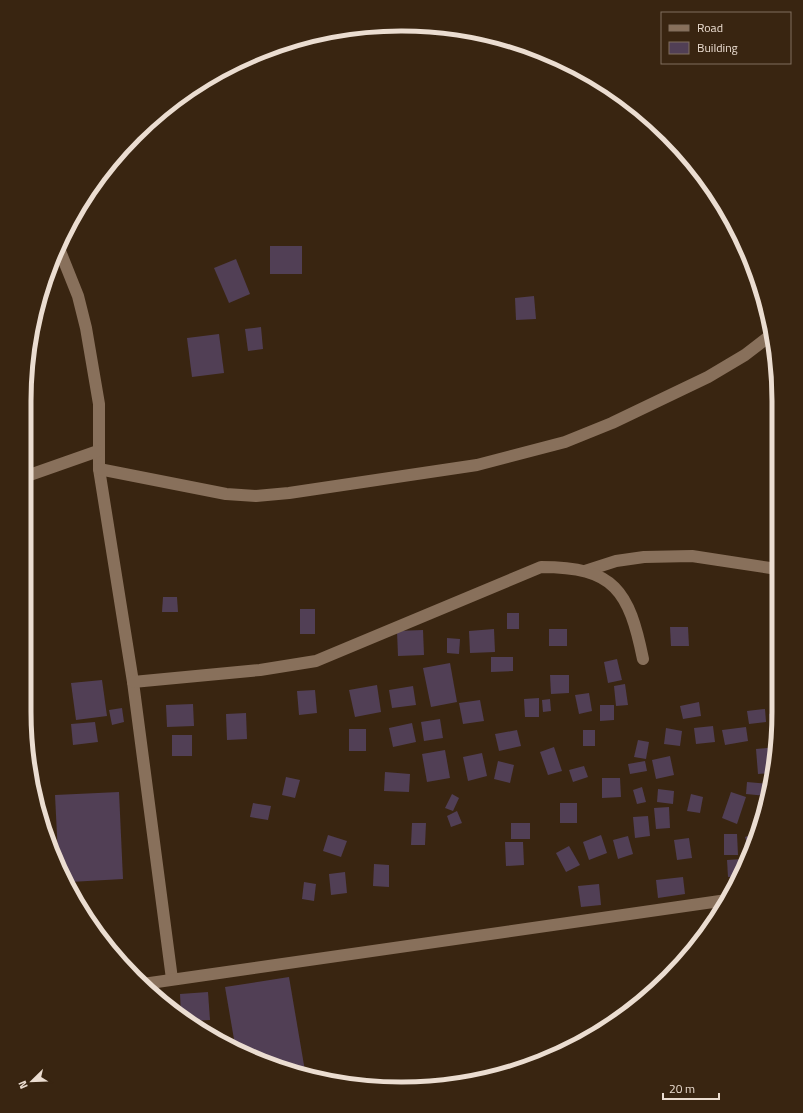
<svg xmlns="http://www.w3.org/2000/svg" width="803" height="1113" font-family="'Titillium Web',sans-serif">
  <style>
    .building { fill: #513f55 }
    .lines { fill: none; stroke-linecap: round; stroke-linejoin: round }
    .minor { stroke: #88705b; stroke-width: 12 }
    .rim { fill: none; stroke: #ebddd1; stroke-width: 5 }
  </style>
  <rect width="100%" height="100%" fill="#392511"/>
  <!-- building -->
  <g class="building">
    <rect x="270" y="246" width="32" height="28"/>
    <path d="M236 259 250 294 229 303 214 268Z"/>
    <path d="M534 296 536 319 516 320 515 298Z"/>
    <path d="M261 327 263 349 248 351 245 329Z"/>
    <path d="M219 334 224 373 192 377 187 338Z"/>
    <path d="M163 597H177L178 612H162Z"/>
    <rect x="300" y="609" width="15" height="25"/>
    <rect x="507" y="613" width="12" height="16"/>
    <path d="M670 627H688L689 646H671Z"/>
    <path d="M494 629 495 652 470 653 469 631Z"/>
    <rect x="549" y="629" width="18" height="17"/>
    <path d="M423 630 424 655 398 656 397 631Z"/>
    <path d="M447 638 460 639 459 654 447 653Z"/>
    <path d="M491 657H513V671L491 672Z"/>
    <path d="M617 659 622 680 608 683 604 662Z"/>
    <path d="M450 663 457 702 431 707 423 668Z"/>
    <path d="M550 675H569V693L551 694Z"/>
    <path d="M102 680 107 716 76 720 71 683Z"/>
    <path d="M625 684 628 705 616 706 614 686Z"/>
    <path d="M377 685 381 712 355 717 349 690Z"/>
    <path d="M413 686 416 705 392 708 389 690Z"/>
    <path d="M315 690 317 713 299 715 297 691Z"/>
    <path d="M589 693 592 711 579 714 575 695Z"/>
    <path d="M539 698V717H525L524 699Z"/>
    <path d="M550 699 551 711 543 712 542 700Z"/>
    <path d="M480 700 484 721 463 724 459 703Z"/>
    <path d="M699 702 701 716 683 719 680 706Z"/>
    <path d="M193 704 194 726 167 727 166 705Z"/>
    <path d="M600 705H614V720L600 721Z"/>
    <path d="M122 708 124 722 112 725 109 710Z"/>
    <path d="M765 709 766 722 749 724 747 711Z"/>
    <path d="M778 712V725L771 726 769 714Z"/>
    <path d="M246 713 247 739 227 740 226 714Z"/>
    <path d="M440 719 443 738 424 741 421 722Z"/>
    <path d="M95 722 98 742 73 745 71 724Z"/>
    <path d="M412 723 416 742 393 747 389 728Z"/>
    <path d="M713 726 715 742 696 744 694 728Z"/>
    <path d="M746 727 748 741 725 745 722 730Z"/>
    <path d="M666 728 682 731 680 746 664 744Z"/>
    <rect x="349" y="729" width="17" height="22"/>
    <path d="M517 730 521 746 499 751 495 734Z"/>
    <rect x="583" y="730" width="12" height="16"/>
    <rect x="172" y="735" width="20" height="21"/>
    <path d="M638 740 649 742 646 759 634 757Z"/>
    <path d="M554 747 562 771 548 775 540 752Z"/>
    <path d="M776 747 772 773 758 774 756 749Z"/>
    <path d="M445 750 450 778 427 782 422 754Z"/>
    <path d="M482 753 487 776 468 781 463 757Z"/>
    <path d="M670 756 674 775 656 779 652 760Z"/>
    <path d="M498 761 514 765 510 783 494 779Z"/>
    <path d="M645 761 647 771 630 774 628 764Z"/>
    <path d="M584 766 588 777 573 782 569 770Z"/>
    <path d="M385 772 410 774 409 792 384 791Z"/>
    <path d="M286 777 300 780 295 798 282 795Z"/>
    <path d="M602 778H620L621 797 602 798Z"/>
    <path d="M747 782 768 784 767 796 746 794Z"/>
    <path d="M642 787 646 802 637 804 633 790Z"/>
    <path d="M658 789 674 791 673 804 657 802Z"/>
    <path d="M119 792 123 879 70 882 58 855 55 795Z"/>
    <path d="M731 792 746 797 737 824 722 818Z"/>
    <path d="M452 794 459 798 453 811 445 808Z"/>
    <path d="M691 794 703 797 700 813 687 811Z"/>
    <path d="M768 800 765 813 761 814 759 801Z"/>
    <path d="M253 803 271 806 268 820 250 817Z"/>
    <rect x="560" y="803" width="17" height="20"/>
    <path d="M669 807 670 828 656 829 654 808Z"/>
    <path d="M457 811 462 823 451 827 447 816Z"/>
    <path d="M648 816 650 836 635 838 633 817Z"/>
    <path d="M412 823H426L425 845H411Z"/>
    <rect x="511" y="823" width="19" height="16"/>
    <path d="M757 833 750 853 745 837Z"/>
    <path d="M724 834H737L738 855H724Z"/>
    <path d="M328 835 347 841 341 857 323 851Z"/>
    <path d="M601 835 607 853 589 860 583 842Z"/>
    <path d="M628 836 633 854 618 859 613 840Z"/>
    <path d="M689 838 692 858 677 860 674 840Z"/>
    <path d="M505 842H523L524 865 506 866Z"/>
    <path d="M569 846 580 865 566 872 556 853Z"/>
    <path d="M742 859 741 876 728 877 727 860Z"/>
    <path d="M374 864 389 865V887L373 886Z"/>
    <path d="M345 872 347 893 331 895 329 874Z"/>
    <path d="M683 877 685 894 658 898 656 880Z"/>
    <path d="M304 882 316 884 314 901 302 899Z"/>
    <path d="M599 884 601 905 581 907 578 886Z"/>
    <path d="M289 977 305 1071 236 1051 225 987Z"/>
    <path d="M208 992 210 1020 191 1021 181 1014 180 994Z"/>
  </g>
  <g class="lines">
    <!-- minor -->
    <g class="minor">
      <path d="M60 251 78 296 86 328 99 404V469L133 682 172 979"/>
      <path d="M99 469 226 494 256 496 289 493 477 465 565 442 612 423 708 377 745 355 771 335"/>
      <path d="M24 477 98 451"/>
      <path d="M585 571 616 561 644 557 692 556 777 569"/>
      <path d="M133 682 260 670 316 661 541 567C615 567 629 591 643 659"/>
      <path d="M143 984 727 900"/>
    </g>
  </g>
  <!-- crop -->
  <path d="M0 0H803V1113H0ZM401 31H402A370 370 0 0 1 772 401V712A370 370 0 0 1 402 1082H401A370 370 0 0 1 31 712V401A370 370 0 0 1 401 31Z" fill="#392511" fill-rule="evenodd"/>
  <path class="rim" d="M401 31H402A370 370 0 0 1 772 401V712A370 370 0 0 1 402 1082H401A370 370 0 0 1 31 712V401A370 370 0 0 1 401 31Z"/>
  <!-- legend -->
  <rect x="661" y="12" width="130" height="52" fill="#392511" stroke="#806f5e"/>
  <rect x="669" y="25" width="20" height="6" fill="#88705b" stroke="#806f5e"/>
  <text x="697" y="32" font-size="12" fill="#ebddd1">Road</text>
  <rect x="669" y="42" width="20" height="12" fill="#513f55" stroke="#806f5e"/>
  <text x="697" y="52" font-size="12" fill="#ebddd1">Building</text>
  <!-- north arrow -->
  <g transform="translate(32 1081) rotate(247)" stroke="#392511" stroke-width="3" paint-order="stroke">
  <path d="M0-3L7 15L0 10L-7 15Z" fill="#ebddd1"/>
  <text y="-6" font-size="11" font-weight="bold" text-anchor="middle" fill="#ebddd1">N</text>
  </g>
  <!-- scale -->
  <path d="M663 1093v6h56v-6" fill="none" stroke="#ebddd1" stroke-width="2"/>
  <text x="669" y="1093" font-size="12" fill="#ebddd1" stroke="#392511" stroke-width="3" paint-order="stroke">20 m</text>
</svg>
